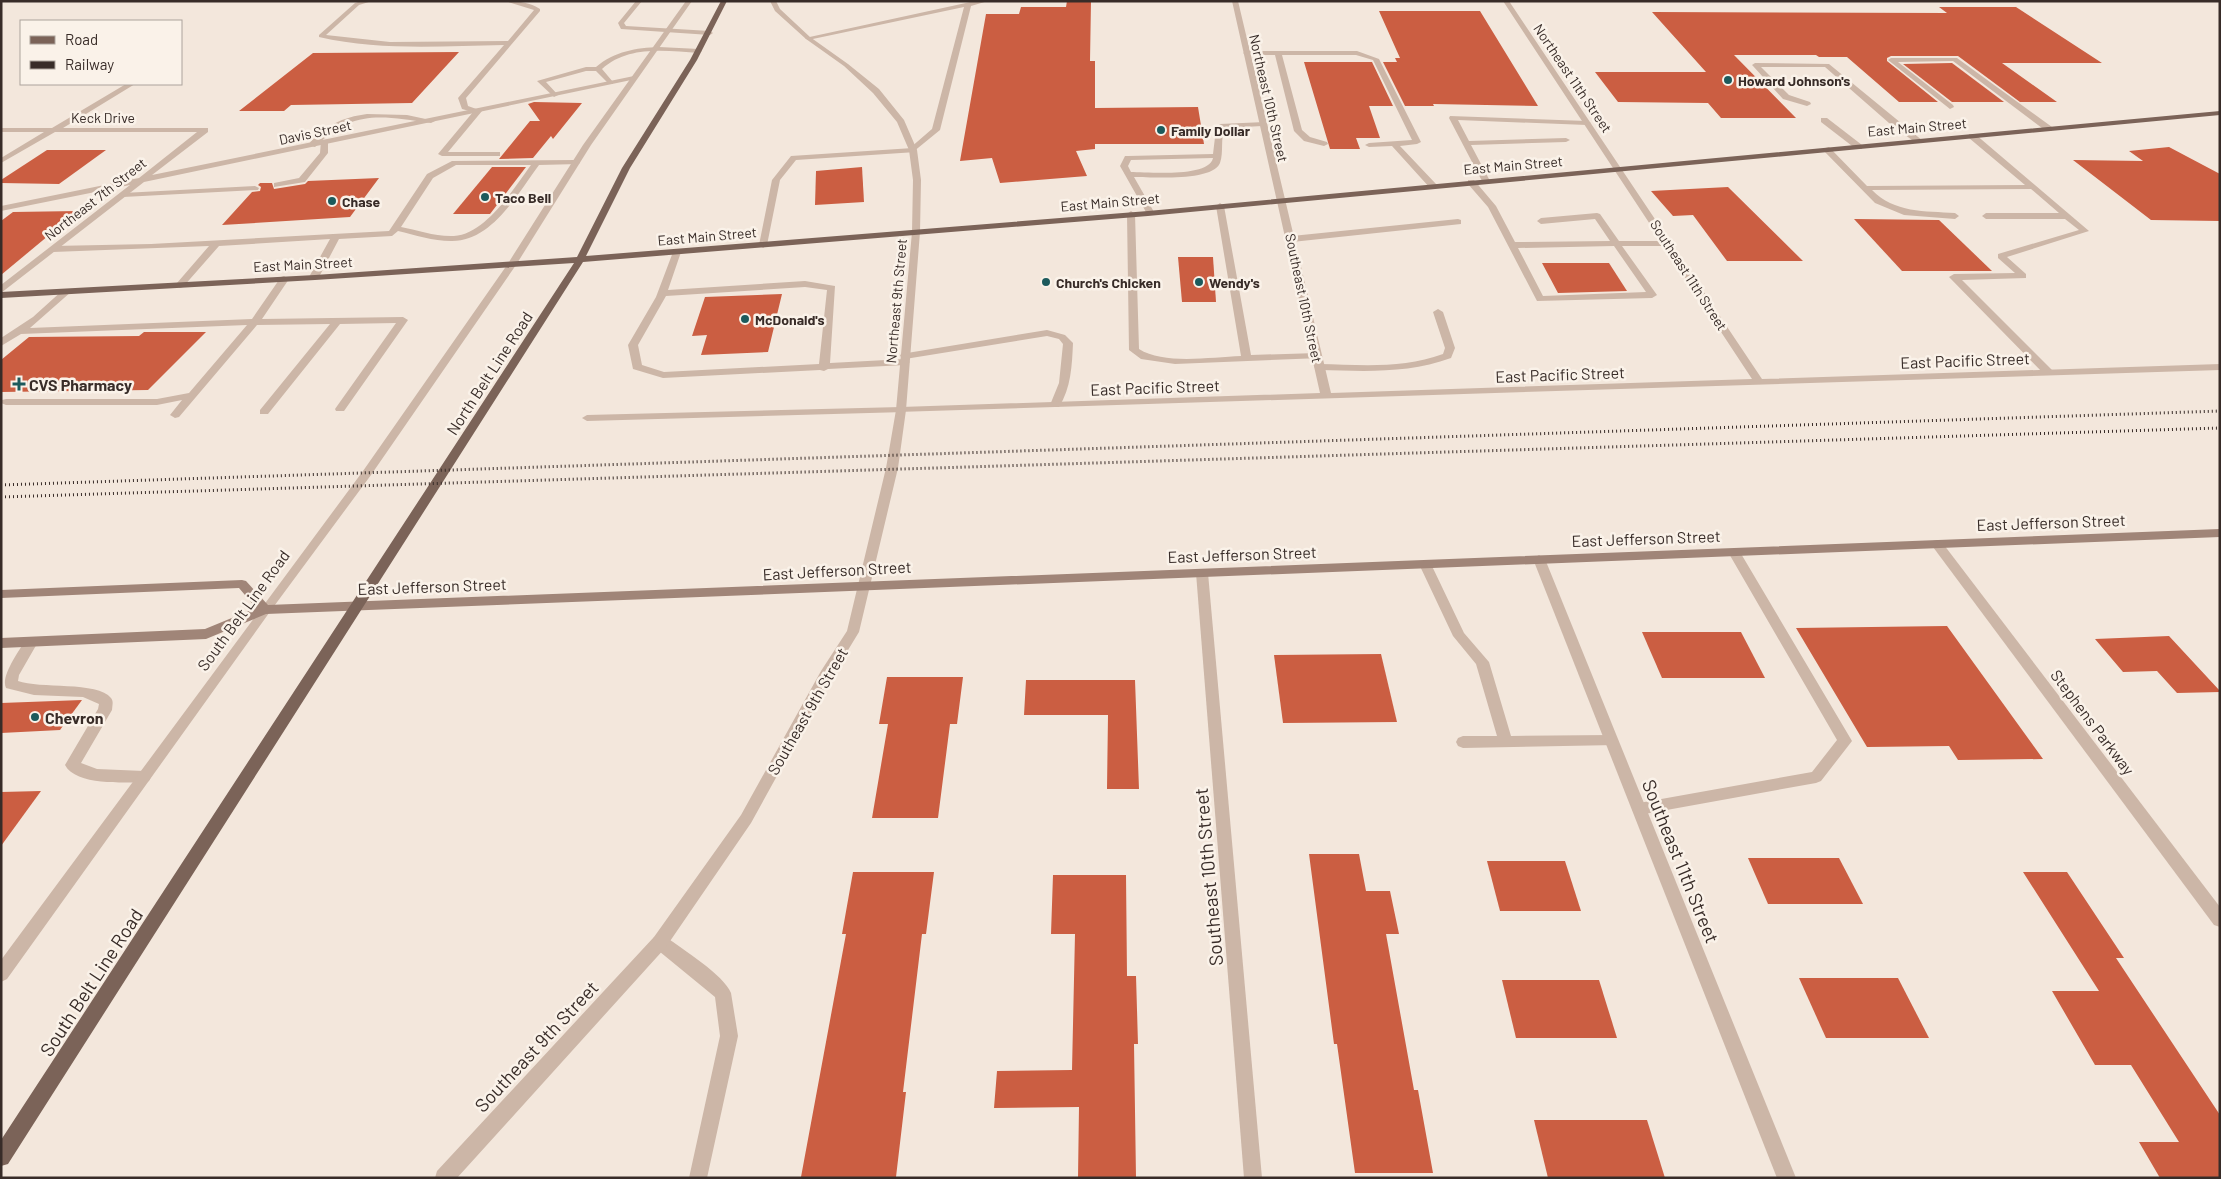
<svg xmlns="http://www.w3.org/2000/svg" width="2221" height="1179" font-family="Barlow,sans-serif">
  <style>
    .building { fill: #cb5e42 }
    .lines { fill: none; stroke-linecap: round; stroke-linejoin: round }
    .service { fill: #ccb6a7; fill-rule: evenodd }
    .minor { fill: #ccb6a7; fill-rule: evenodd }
    .tertiary { fill: #ccb6a7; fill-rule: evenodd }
    .secondary { fill: #a08578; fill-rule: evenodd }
    .primary { fill: #7b6358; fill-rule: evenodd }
    .rail { stroke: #382c28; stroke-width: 3; stroke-dasharray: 1 3; stroke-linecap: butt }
    .poi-dot { fill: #1c5a5c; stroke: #faf2e9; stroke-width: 2 }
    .labels { text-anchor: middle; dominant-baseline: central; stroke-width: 5; stroke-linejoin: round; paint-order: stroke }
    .far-street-label { font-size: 14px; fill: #382c28; stroke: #faf2e9 }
    .far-poi-label { font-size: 14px; font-weight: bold; fill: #382c28; stroke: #faf2e9; text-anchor: start }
    .street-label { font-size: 16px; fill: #382c28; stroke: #faf2e9 }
    .poi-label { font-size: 16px; font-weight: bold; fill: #382c28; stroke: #faf2e9; text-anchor: start }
    .near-street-label { font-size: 19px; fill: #382c28; stroke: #faf2e9 }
  </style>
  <rect width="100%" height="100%" fill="#f3e7dc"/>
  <!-- building -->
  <g class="building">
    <path d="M1067 1H1091L1090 61H1095V108L1198 107 1204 144H1095V149L1076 151 1087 176 1000 183 992 158 960 161 986 14H1019L1021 7H1066Z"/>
    <path d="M1939 7H2016L2102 63H2002L2057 102H2020L1958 56H1891L1887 58V61L1938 102H1899L1847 57H1819L1816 55H1734L1796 118H1721L1708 103 1618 102 1595 72H1706L1652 12 1947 13Z"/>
    <path d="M1379 11H1480L1538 106 1433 104 1434 106H1405L1383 62H1397L1395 58H1400Z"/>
    <path d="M459 52 412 103 291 105 284 111H239L313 53Z"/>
    <path d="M1304 62H1372L1393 106H1369L1380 138H1356L1360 149H1330Z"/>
    <path d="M1952 63 2004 102H1952L1903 64Z"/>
    <path d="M534 102 582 103 553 139 551 136 533 158 499 159 530 121H540L528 104Z"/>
    <path d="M2169 147 2220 174V221L2151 220 2073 160 2143 161 2129 151Z"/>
    <path d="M47 150H106L59 184 1 183V180Z"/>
    <path d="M492 167H526L490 214H453Z"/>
    <path d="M862 167 864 202 815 205 816 171Z"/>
    <path d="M379 178 350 217 222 225 252 192 260 191 261 187 258 185 260 183H272L274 189 305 184 308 181Z"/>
    <path d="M1728 187 1803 261H1727L1693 215 1673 216 1651 191Z"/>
    <path d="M78 211 1 275V221L13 212Z"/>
    <path d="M1854 219 1939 220 1992 271H1902Z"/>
    <path d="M1178 257H1213L1216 302H1182Z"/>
    <path d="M1542 263H1609L1627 291 1558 293Z"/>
    <path d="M782 294 768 352 701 355 707 335 692 336 705 297Z"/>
    <path d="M144 332H206L148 390 1 392V360L29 337 139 336Z"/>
    <path d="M1947 626 2043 759 1958 760 1949 746 1867 747 1796 628Z"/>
    <path d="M1642 632H1741L1765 678H1662Z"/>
    <path d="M2169 636 2220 691V692L2177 693 2157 671 2123 672 2095 639Z"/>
    <path d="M1381 654 1397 722 1283 723 1274 655Z"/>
    <path d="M887 677H963L957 724H950L938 818H872L888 724H879Z"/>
    <path d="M1026 680H1135L1139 789H1107L1108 715H1024Z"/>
    <path d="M82 700 60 730 1 733V703Z"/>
    <path d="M41 791 1 846V792Z"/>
    <path d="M1309 854H1359L1366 891H1390L1399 934H1386L1414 1090H1418L1433 1173H1355L1337 1044H1334Z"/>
    <path d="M1748 858H1839L1863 904H1768Z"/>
    <path d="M1487 861H1565L1581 911H1500Z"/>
    <path d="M853 872H934L926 934H922L903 1092H906L896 1177H801L846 934H842Z"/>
    <path d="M2023 872H2067L2124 958H2116L2220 1115V1178H2160L2139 1142H2179L2131 1065H2095L2052 991H2099Z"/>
    <path d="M1053 875H1126L1127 976H1136L1138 1044H1134L1136 1178H1078L1079 1107 994 1108 997 1071 1072 1070 1075 934H1051Z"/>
    <path d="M1799 978H1898L1929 1038H1826Z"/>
    <path d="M1502 980H1599L1617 1038H1516Z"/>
    <path d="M1534 1120H1647L1665 1178H1548Z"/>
  </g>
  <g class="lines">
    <!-- service -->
    <g class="service">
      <path d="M361 1H372L359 5 326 35 390 42 508 41 534 10 505 1C518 1 529 2 540 9V11L466 98 468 106 482 111 448 152H500V156H442L438 154 473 112 462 109 458 98 504 45C442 46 380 51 319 37V35L355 3Z"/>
      <path d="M636 1H642L624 23 626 26 710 31 713 33 710 35 621 29 618 23Z"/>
      <path d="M659 47 699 49 702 51 699 53C666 51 629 45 602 69L613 82V84H609L596 71H586L546 82 558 95 554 97 537 81 586 67H596C615 51 636 48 659 47Z"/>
      <path d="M1357 51 1379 59 1421 142 1417 144 1400 146 1436 184V188H1430L1392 146 1369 147 1365 145 1369 143 1412 140 1373 60 1356 55H1282L1302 130 1310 137 1327 142 1328 144 1324 146 1304 141 1294 131 1275 55H1246L1243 53 1246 51Z"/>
      <path d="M1957 58 2052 127V131H2046L1953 61 1898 62 1953 105 1954 107 1950 109 1888 60 1891 58Z"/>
      <path d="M1755 63 1829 64 1923 141 1916 143 1889 123 1825 67H1761L1789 95 1810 102 1811 104 1807 106 1783 99 1753 66 1752 65Z"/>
      <path d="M367 114 407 115 435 121 431 123C381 116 353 109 315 147L308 145C324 126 343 117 367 114Z"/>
      <path d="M1450 116 1587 121 1591 123 1587 125 1458 120 1469 141 1566 138 1570 140 1566 142 1471 145 1490 181 1486 183 1482 181 1449 118Z"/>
      <path d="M1821 118H1827L1862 145V149H1856L1821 122Z"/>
      <path d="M1265 122V126H1262L1225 128C1220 138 1224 152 1220 163 1212 182 1151 177 1134 177L1154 212 1153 214 1146 212 1120 166 1125 156H1128L1213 154 1216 129 1220 124ZM1213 158C1209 178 1147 172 1131 172L1128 166 1131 160Z"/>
      <path d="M1969 134H1975L2089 231 2007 257 2026 274V278L1962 280 2053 371V375H2045L1949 277 1954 274 2015 273 1998 258V254L2079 230 2065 219H1986L1982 216 1986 213H2059L2031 189 1872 190C1894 213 1925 211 1955 213L1959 216 1955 219 1904 215 1875 203 1822 149 1829 147 1867 186 2025 185 1969 138Z"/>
      <path d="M321 141 328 143V153L305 182 274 187V183L299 178 320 153Z"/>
      <path d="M913 148 917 150 916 152 796 160 780 180 767 245 763 248 759 245 772 180 791 156Z"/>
      <path d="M576 160 580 162 579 164 539 165C518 193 492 242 451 241 433 241 415 235 398 231L392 236 339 239 319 277 314 280 309 277 330 239 219 246 183 287 180 288 175 285 177 283 209 246 53 252 49 249 53 246 151 244 389 231 427 174 452 161ZM456 165H531C514 188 486 234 454 236 436 237 417 230 401 227L433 178Z"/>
      <path d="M1468 180H1474L1496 206 1515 242 1610 241 1595 219 1541 224 1537 221 1541 218 1597 213 1600 214 1619 241H1671V245L1668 246H1622L1657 295 1652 298 1537 301 1488 207 1468 184ZM1614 246 1646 292 1543 296 1518 248Z"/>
      <path d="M255 186 259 188 258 190 123 197 119 195 123 193Z"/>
      <path d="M1220 203 1224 206 1251 355 1317 353 1321 354V358L1175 364 1141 359 1129 350 1127 214 1131 211 1135 214 1139 349C1164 365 1211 357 1241 356L1216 206Z"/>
      <path d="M1458 219 1461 220V224L1292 242 1288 239 1292 236Z"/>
      <path d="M677 249 681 252 668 290 805 281 835 286 830 363 905 359 900 356 901 354 1047 330 1065 335 1073 343C1072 366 1071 388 1059 407H1051L1050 405 1059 383 1063 344 1059 339 1047 336 905 359 910 362 905 365 828 369 824 371 820 370 663 378 633 369 628 345 656 297 673 252ZM805 287 827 290 819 364 664 372 642 365 638 345 666 296Z"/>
      <path d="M284 276 289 279 262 319 403 317 408 320 344 411H336L335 409 396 323 340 324 268 414H260V410L330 324 257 325 179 417 175 418 170 415 182 400 157 405H6L1 403 2 400 6 399H157L189 393 247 325 21 334 1 346V338L33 317 64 289H70L72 291 30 328 252 319 281 277Z"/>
      <path d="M1438 309 1443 312 1455 348 1451 358C1408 374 1364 371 1319 370L1314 367 1319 364C1361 365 1403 369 1443 354L1445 348 1433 312Z"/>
      <path d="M901 407 906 410 905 412 587 421 582 418 587 415Z"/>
      <path d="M1734 548 1740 552 1852 741 1821 781 1816 783 1639 815 1634 813 1632 809 1634 805 1639 803 1812 772 1837 740 1728 552Z"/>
      <path d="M1425 560 1431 564 1464 633 1489 662 1511 736 1611 735 1616 737 1618 741 1616 745 1463 748 1458 746 1456 742 1458 738 1463 736H1497L1476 664 1453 636 1419 564Z"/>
      <path d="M31 637 36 639 38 642 19 675 18 681C39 689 98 681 111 698 114 702 112 706 112 710L81 763 97 769 144 771 149 773 151 777 149 781 144 783C124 782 76 786 65 765L98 709 99 704 83 697 34 695 6 688C0 676 20 650 26 639Z"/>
    </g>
    <!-- minor -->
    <g class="minor">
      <path d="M975 1H988L971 6 940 130 913 152 909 150 910 148 932 129 964 7 808 40 805 38Z"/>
      <path d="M1232 1H1238L1331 393 1752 379 1503 1H1509L1762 379 2220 364V370L897 412 896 410 901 407 1320 393Z"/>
      <path d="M634 76 636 77V79L144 182 1 293V285L130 185 1 211V206L139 178 197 132H55L1 163V158L44 132H1V128H52L126 84H135L63 128H208V132L152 175Z"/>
      <path d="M1937 540 1941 541 2220 907V927L2214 925 1933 547 1931 544 1933 541Z"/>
      <path d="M1539 555 1545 559 1796 1178H1777L1533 559Z"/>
      <path d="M1202 569 1208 573 1262 1178H1244L1196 573Z"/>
      <path d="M660 935 666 937C682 949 724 975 731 993L738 1036 707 1178H689L720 1036 715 997 654 947 652 942 654 937Z"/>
    </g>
    <!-- tertiary -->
    <g class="tertiary">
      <path d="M686 1H692L591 145 516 265 371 475 269 613 7 979 1 982V960L363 471 507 265 583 145Z"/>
      <path d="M770 1H776L780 9 810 37 848 64 879 89 904 120 917 150 921 180 920 232 906 410 898 468 859 632 831 678 751 823 666 947 457 1178H435L437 1171 654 937 741 815 821 671 847 631 886 468 896 410 912 232 913 180 909 150 897 122 873 93 844 66 806 39 775 11Z"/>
    </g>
    <!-- secondary -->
    <path class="secondary" d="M2220 529V537L266 614 206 639 1 648V638L205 629 256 608 239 588 1 598V590L242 580 246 581 268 605Z"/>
    <!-- primary -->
    <path class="primary" d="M721 1H727L697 60 630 168 586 256 1148 211 2220 111V115L1148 216 583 262 8 1164 1 1166V1140L574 263 315 280 1 298V292L315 275 577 257 622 168 690 60Z"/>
    <!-- rail -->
    <g class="rail">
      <path d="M1 485 2220 411"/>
      <path d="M1 497 2220 428"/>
    </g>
  </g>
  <!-- markers -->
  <g class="poi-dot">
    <circle cx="1728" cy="80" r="5"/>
    <circle cx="1161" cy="130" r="5"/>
    <circle cx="485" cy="197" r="5"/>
    <circle cx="332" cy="201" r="5"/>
    <circle cx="1046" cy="282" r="5"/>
    <circle cx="1199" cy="282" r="5"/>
    <circle cx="745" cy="319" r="5"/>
    <path d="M16.5 376.5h5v5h5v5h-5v5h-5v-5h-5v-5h5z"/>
    <circle cx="35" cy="717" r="5"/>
  </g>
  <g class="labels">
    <!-- far-street labels -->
    <g class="far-street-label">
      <text transform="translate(1573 78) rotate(56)">Northeast 11th Street</text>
      <text transform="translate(1269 98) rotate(77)">Northeast 10th Street</text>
      <text x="103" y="117">Keck Drive</text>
      <text transform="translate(1917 127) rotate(-5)">East Main Street</text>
      <text transform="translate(315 132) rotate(-12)">Davis Street</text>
      <text transform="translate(1513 165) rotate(-5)">East Main Street</text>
      <text transform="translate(95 199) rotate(-38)">Northeast 7th Street</text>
      <text transform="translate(1110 202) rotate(-5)">East Main Street</text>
      <text transform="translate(707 236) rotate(-5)">East Main Street</text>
      <text transform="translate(303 264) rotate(-3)">East Main Street</text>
      <text transform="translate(1689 275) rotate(57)">Southeast 11th Street</text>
      <text transform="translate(1304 298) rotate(78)">Southeast 10th Street</text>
      <text transform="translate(896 301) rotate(-85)">Northeast 9th Street</text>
    </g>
    <!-- far-poi labels -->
    <g class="far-poi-label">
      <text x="1738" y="80">Howard Johnson's</text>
      <text x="1171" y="130">Family Dollar</text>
      <text x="495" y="197">Taco Bell</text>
      <text x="342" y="201">Chase</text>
      <text x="1056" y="282">Church's Chicken</text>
      <text x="1209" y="282">Wendy's</text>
      <text x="755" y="319">McDonald's</text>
    </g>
    <!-- street labels -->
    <g class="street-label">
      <text transform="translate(1965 360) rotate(-2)">East Pacific Street</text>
      <text transform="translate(489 373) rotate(-57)">North Belt Line Road</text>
      <text transform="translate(1560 374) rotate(-2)">East Pacific Street</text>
      <text transform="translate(1155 387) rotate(-2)">East Pacific Street</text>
      <text transform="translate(2051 522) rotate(-2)">East Jefferson Street</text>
      <text transform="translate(1646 538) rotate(-2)">East Jefferson Street</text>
      <text transform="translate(1242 554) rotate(-2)">East Jefferson Street</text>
      <text transform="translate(837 570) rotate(-3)">East Jefferson Street</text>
      <text transform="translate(432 586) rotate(-2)">East Jefferson Street</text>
      <text transform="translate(243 610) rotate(-54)">South Belt Line Road</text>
      <text transform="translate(807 711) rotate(-60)">Southeast 9th Street</text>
      <text transform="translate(2093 722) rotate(53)">Stephens Parkway</text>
    </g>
    <!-- poi labels -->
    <g class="poi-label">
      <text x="29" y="384">CVS Pharmacy</text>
      <text x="45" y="717">Chevron</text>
    </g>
    <!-- near-street labels -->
    <g class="near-street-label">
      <text transform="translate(1681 861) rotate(68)">Southeast 11th Street</text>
      <text transform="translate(1208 877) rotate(-95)">Southeast 10th Street</text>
      <text transform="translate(91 982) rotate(-57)">South Belt Line Road</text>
      <text transform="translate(536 1046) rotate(-47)">Southeast 9th Street</text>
    </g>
  </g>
  <!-- border -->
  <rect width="2221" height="1179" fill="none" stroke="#382c28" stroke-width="5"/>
  <!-- legend -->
  <rect x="20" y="20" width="162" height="65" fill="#faf2e9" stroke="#aca39c"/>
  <rect x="30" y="36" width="25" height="8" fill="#7b6358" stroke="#aca39c"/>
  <text x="65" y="45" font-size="15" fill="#382c28">Road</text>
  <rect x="30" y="61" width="25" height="8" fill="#382c28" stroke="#aca39c"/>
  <text x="65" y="70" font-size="15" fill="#382c28">Railway</text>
</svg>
